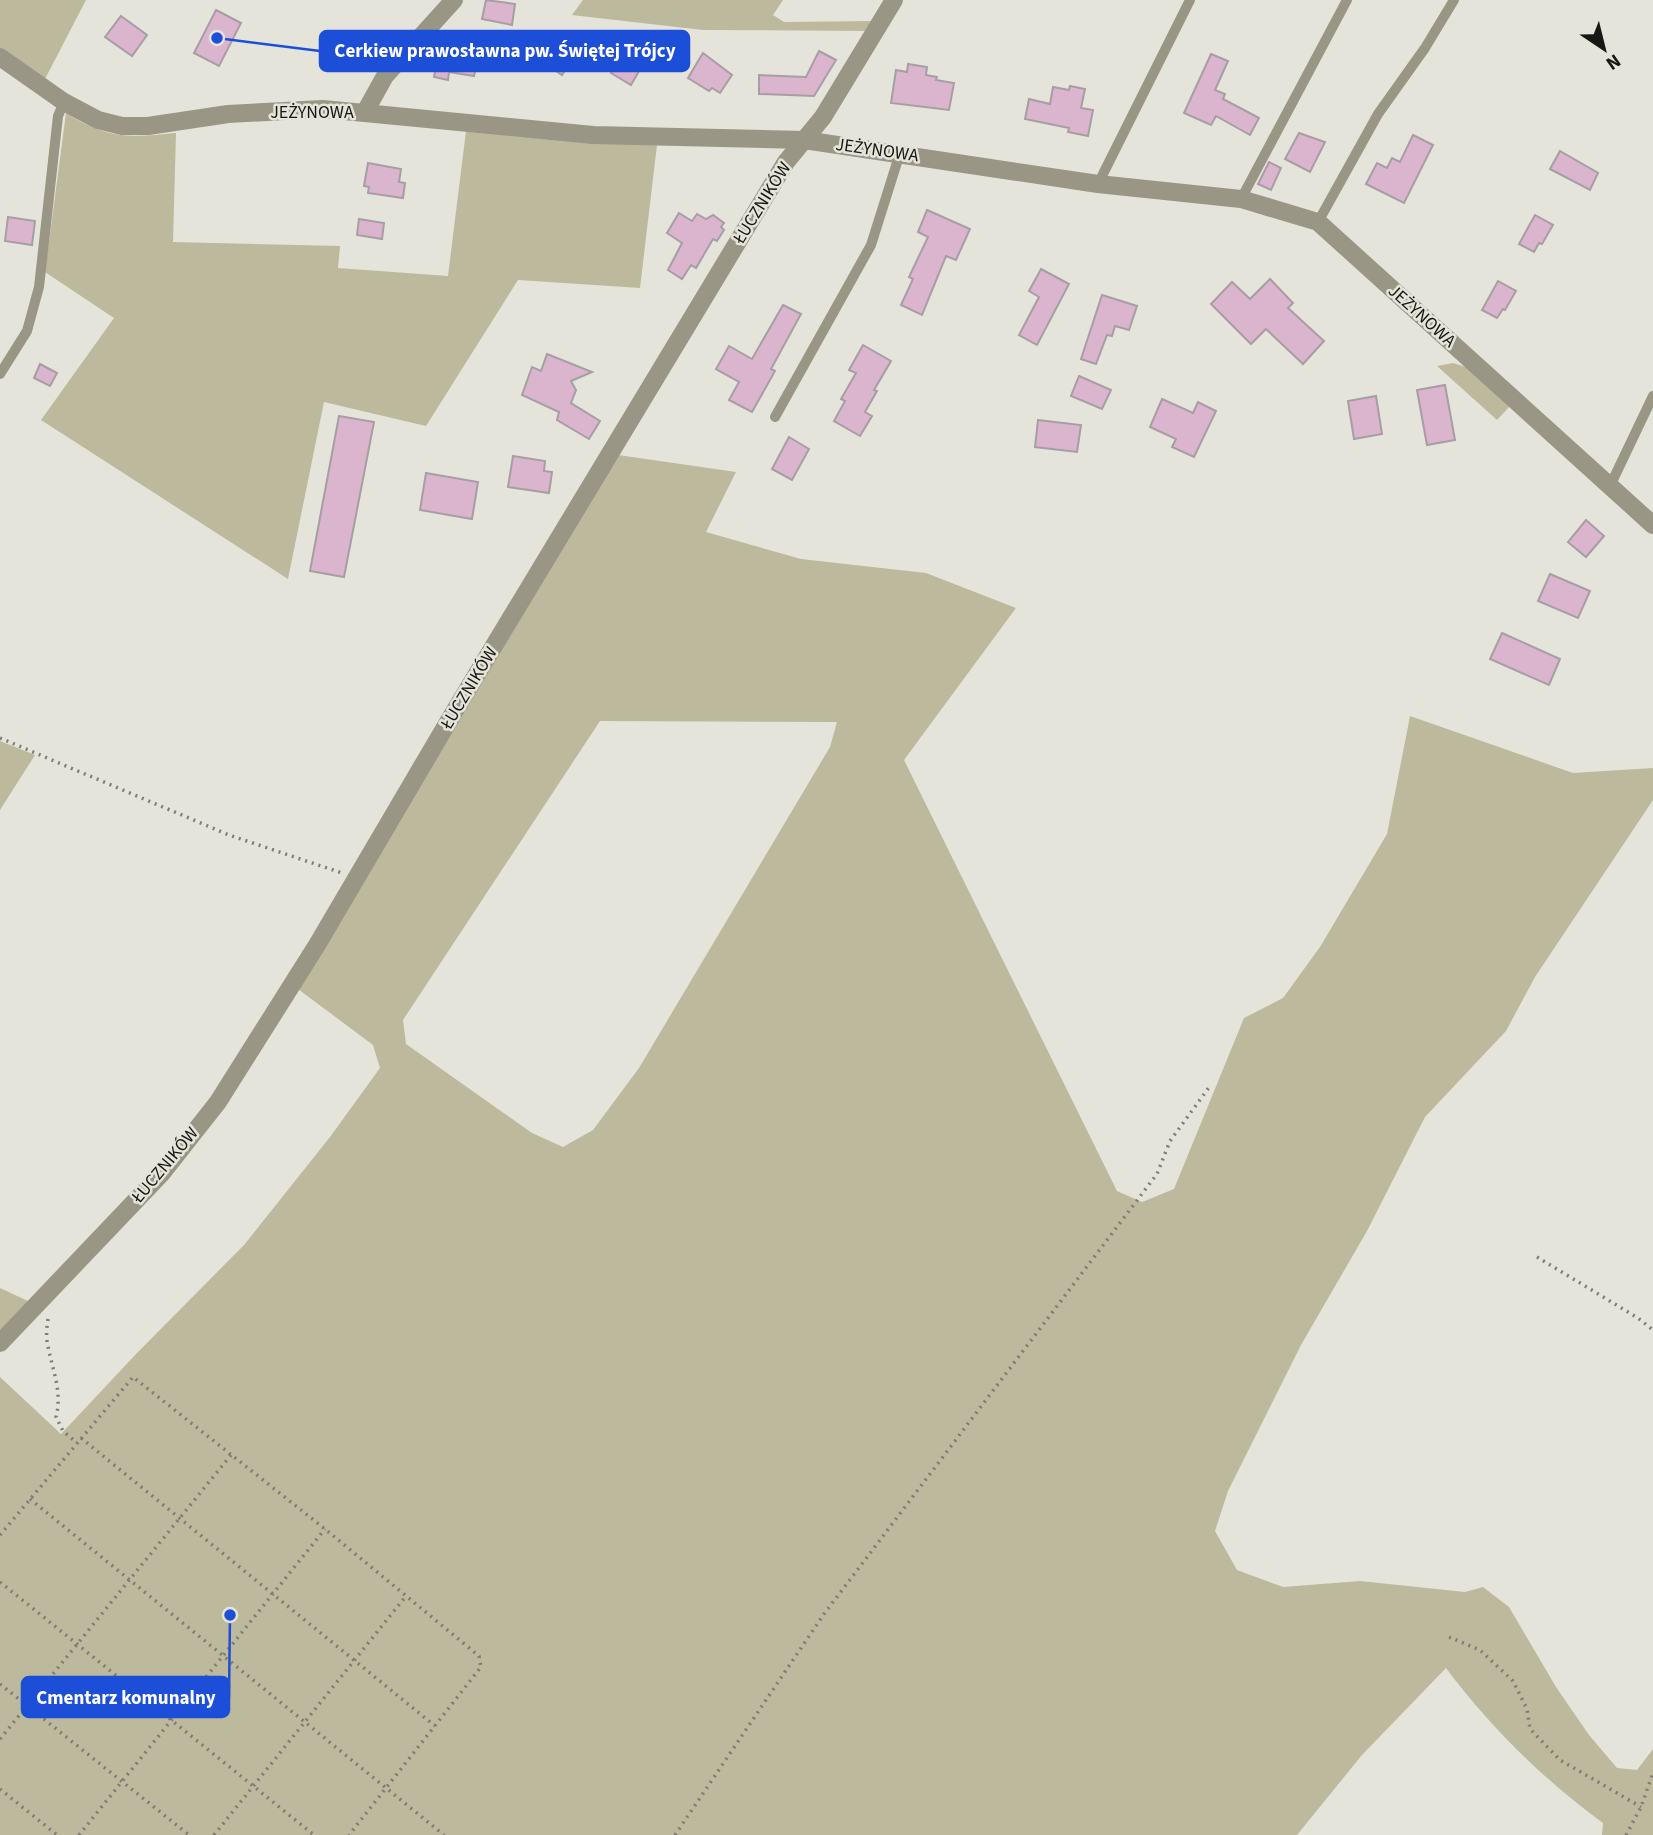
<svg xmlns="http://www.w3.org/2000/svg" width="1653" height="1835" font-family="'Source Sans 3',sans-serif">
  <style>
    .green { fill: #bdb99d; fill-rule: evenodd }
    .building { fill: #dbb4cd; stroke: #a79ea4; stroke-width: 2 }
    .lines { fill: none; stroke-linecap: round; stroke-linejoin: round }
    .path { stroke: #7d7d76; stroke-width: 3.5; stroke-dasharray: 2 5; stroke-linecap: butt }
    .lane { stroke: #999685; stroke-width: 10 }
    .street { stroke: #999685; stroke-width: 18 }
    .labels { text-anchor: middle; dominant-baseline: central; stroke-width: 5; stroke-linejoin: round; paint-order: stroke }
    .street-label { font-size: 18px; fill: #171713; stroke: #e5e4da }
    .leader { fill: none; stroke: #1d4ed8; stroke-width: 2.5 }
    .callout-dot { fill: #1d4ed8; stroke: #e5e4da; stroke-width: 2.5 }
    .callout { fill: #1d4ed8; stroke: #1d4ed8; stroke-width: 2.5 }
    .callout-label { font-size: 19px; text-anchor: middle; font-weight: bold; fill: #fff }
  </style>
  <rect width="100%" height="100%" fill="#e5e4da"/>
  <!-- green -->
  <g class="green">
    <path d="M0 0H86L45 79 0 49Z"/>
    <path d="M583 0H783L773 15 784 22 875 21 869 31 703 30 572 15Z"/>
    <path d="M66 113C108 139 128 138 176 133L173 242 340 246 338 268 448 276 466 131 657 145 640 288 518 280 426 426 324 402 288 579 41 420 114 318 45 272Z"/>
    <path d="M1453 363 1469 368 1510 406 1497 420 1437 366Z"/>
    <path d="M618 455 736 472 706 532 801 559 926 573 1016 608 904 760 1117 1191 1142 1202 1174 1189 1244 1018 1283 998 1320 947 1387 834 1410 716 1573 773 1653 768V800L1535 977 1506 1031 1425 1117 1367 1231 1301 1345 1228 1491 1215 1531 1237 1570 1283 1587 1360 1581 1465 1592 1483 1587 1509 1607 1556 1687 1589 1735 1617 1768 1637 1770 1653 1749V1835H1602L1603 1823C1543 1779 1491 1728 1446 1668L1362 1755 1297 1835H0V1377L61 1434 137 1353 244 1245 330 1137 380 1068 373 1045 298 989ZM600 721 837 722 830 747 639 1068 593 1130 563 1147 532 1133 406 1044 403 1020Z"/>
    <path d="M0 741 35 755 0 810Z"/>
    <path d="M0 1288 30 1302 0 1335Z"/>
  </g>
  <!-- building -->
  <g class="building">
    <path d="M486 0 515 4 512 25 482 19Z"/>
    <path d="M216 10 241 23 219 66 194 53Z"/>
    <path d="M121 16 147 35 132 56 105 37Z"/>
    <path d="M570 38 582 45 562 75 550 67Z"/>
    <path d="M621 39 643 54 634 68 639 71 631 85 611 73 614 68 606 63Z"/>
    <path d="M467 40 486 44 482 66 477 63 474 76 449 72 448 80 434 77 439 51 452 54 454 44 466 46Z"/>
    <path d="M819 51 836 60 814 96 759 94V75L806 77Z"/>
    <path d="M703 53 732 75 720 93 712 88 709 91 688 78Z"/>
    <path d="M1211 54 1228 61 1215 90 1225 94 1223 99 1259 118 1250 135 1216 116 1211 125 1184 113Z"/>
    <path d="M908 64 927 67 926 75 937 77 936 80 954 83 949 110 891 103 896 70 907 72Z"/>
    <path d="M1070 86 1085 89 1081 108 1093 110 1088 136 1068 132 1069 128 1025 119 1029 99 1050 104 1053 87 1069 90Z"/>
    <path d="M1299 133 1325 142 1310 172 1285 159Z"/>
    <path d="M1413 135 1433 145 1404 203 1366 184 1377 163 1387 168 1392 158 1400 162Z"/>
    <path d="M1560 151 1598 173 1590 190 1550 169Z"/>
    <path d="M1269 162 1281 168 1271 190 1258 184Z"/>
    <path d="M368 163 401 169 399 182 405 183 403 198 368 193 369 187 364 186Z"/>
    <path d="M927 210 970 229 956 260 946 256 922 315 901 305 913 279 909 277 928 237 918 232Z"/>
    <path d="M679 213 692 221 697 214 706 219 713 215 724 223 721 227 724 230 717 241 713 239 696 268 691 265 682 279 668 270 682 243 667 233Z"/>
    <path d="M1535 215 1553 225 1542 244 1539 243 1534 252 1519 244Z"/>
    <path d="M8 217 35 221 32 245 5 241Z"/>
    <path d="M359 219 384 223 382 239 357 235Z"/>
    <path d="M1041 269 1069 284 1037 345 1019 335 1039 297 1029 291Z"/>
    <path d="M1270 279 1293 303 1288 308 1324 341 1303 364 1266 329 1251 344 1211 304 1232 282 1250 299Z"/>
    <path d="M1498 281 1516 291 1505 310 1503 309 1497 318 1482 310Z"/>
    <path d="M1102 295 1137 306 1129 330 1115 326 1112 336 1107 335 1096 364 1081 359Z"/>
    <path d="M783 305 801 314 771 369 775 371 752 412 729 400 739 382 716 369 729 346 752 359Z"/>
    <path d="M863 345 891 361 874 390 877 391 865 412 872 416 860 436 834 421 845 401 841 399 856 373 849 370Z"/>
    <path d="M547 354 592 372 571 381 576 390 571 403 600 421 589 439 557 420 559 412 522 395 532 367 541 371Z"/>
    <path d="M40 364 57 373 50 386 34 378Z"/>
    <path d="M1079 376 1111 390 1102 409 1071 396Z"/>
    <path d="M1445 385 1455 440 1427 445 1417 390Z"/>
    <path d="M1376 396 1382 434 1354 439 1348 401Z"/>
    <path d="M1162 399 1193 413 1198 402 1216 411 1194 457 1172 447 1176 439 1150 427Z"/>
    <path d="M339 416 374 422 344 577 310 571Z"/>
    <path d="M1038 420 1081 425 1077 452 1035 447Z"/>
    <path d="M789 437 809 449 792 480 772 469Z"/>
    <path d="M513 456 545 461 544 471 552 472 549 493 508 487Z"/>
    <path d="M426 473 478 482 472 519 420 510Z"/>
    <path d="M1586 520 1604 536 1586 557 1568 542Z"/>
    <path d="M1550 574 1590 591 1578 618 1538 601Z"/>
    <path d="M1502 633 1560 659 1549 685 1490 659Z"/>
  </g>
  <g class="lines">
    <!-- path -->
    <g class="path">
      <path d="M0 738 229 835 342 873"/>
      <path d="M1537 1257 1638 1318 1653 1330"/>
      <path d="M48 1319C47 1326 46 1334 47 1341 51 1367 63 1390 56 1417L63 1431 77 1443"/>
      <path d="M81 1438 435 1726"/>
      <path d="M30 1499 444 1835"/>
      <path d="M0 1535 133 1377 325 1529 479 1656 481 1667 349 1835"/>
      <path d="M0 1582 314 1835"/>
      <path d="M1449 1637 1480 1650 1513 1681 1527 1709 1530 1729 1560 1760 1641 1807"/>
      <path d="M0 1684 189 1835"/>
      <path d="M0 1739 231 1455"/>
      <path d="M0 1789 57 1835"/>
      <path d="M79 1835 325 1529"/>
      <path d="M214 1835 406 1596"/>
      <path d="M675 1835 824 1614 1157 1174 1170 1141 1210 1086"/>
      <path d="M1626 1835 1641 1807 1653 1773"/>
    </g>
    <!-- lane -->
    <g class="lane">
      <path d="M1098 184 1190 0"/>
      <path d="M1241 199 1347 0"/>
      <path d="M1318 222 1378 114 1425 48 1454 0"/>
      <path d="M0 374 27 331 39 287 58 116 64 102"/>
      <path d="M775 417 871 245 900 153"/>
      <path d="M1610 486 1653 396"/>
    </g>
    <!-- street -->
    <g class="street">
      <path d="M0 57 64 102 98 120 122 126H148L228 114 323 109 593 135 804 140 1098 184 1241 199 1318 222 1653 525"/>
      <path d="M365 112 385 76 454 0"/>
      <path d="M0 1343 162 1173 218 1102 317 945 454 712 786 162 823 117 894 0"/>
    </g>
  </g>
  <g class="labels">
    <!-- street labels -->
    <g class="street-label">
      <text x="312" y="112">JEŻYNOWA</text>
      <text transform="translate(877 150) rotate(8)">JEŻYNOWA</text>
      <text transform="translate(762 203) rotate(-58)">ŁUCZNIKÓW</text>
      <text transform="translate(1422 316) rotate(42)">JEŻYNOWA</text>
      <text transform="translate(469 688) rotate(-59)">ŁUCZNIKÓW</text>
      <text transform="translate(165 1165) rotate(-50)">ŁUCZNIKÓW</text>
    </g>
  </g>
  <!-- callouts -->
  <path class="leader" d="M217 38L320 51M230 1615L229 1697"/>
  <g class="callout-dot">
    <circle cx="217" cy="38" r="7"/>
    <circle cx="230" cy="1615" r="7"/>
  </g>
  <g class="callout">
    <rect x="320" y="31" width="369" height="40" rx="7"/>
    <rect x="22" y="1677" width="207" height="40" rx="7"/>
  </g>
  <g class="callout-label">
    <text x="505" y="57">Cerkiew prawosławna pw. Świętej Trójcy</text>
    <text x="126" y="1704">Cmentarz komunalny</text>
  </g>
  <!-- north arrow -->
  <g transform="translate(1604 49) rotate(145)" stroke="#e5e4da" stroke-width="5" paint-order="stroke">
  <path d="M0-5L12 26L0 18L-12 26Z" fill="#171713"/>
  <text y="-10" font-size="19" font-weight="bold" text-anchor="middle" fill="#171713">N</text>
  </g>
</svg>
